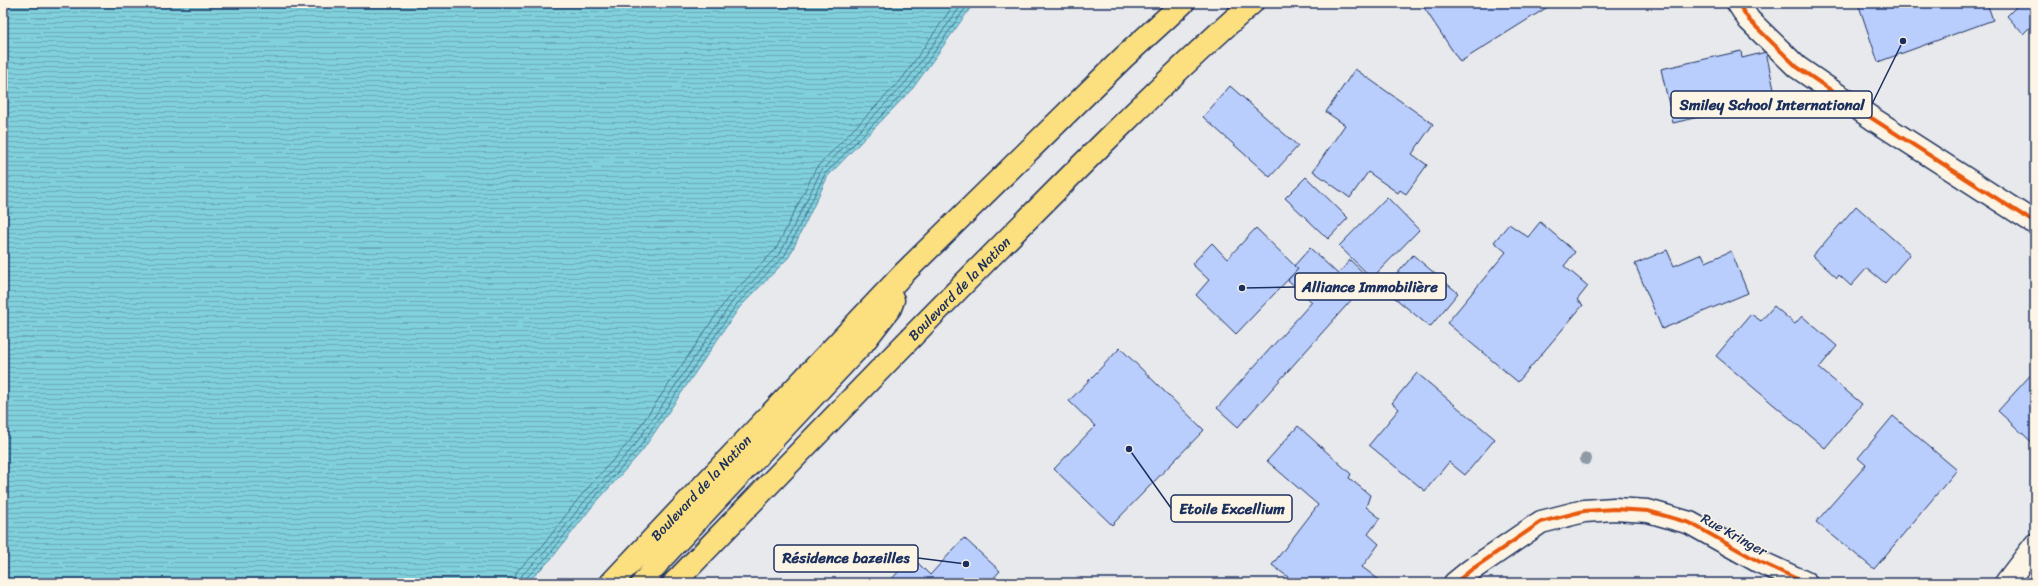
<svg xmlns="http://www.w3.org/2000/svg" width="2038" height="586" font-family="Sriracha,sans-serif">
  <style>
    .water { fill: url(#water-rules); stroke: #5890aa }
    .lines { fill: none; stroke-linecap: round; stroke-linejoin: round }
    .shore { stroke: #447091; stroke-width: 1 }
    .building { fill: #b9cefd; stroke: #1b2f5e }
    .street-casing { stroke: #1b2f5e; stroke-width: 25 }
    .secondary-casing { stroke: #1b2f5e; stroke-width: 25 }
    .primary-casing { stroke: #1b2f5e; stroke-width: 25 }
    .street { stroke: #fcf5e5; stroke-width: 22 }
    .secondary { stroke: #fcf5e5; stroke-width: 22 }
    .primary { stroke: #fce080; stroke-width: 22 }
    .cycleway-casing { stroke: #fcf5e5; stroke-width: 6 }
    .cycleway { stroke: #e8590c; stroke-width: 4 }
    .tree { fill: #8e9aa6 }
    .labels { text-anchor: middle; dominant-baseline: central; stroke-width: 3; stroke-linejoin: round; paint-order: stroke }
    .street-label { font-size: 14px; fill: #1b2f5e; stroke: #fcf5e5 }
    .leader { fill: none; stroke: #1b2f5e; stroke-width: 1.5 }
    .callout-dot { fill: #1b2f5e; stroke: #fcf5e5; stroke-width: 1.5 }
    .callout { fill: #fcf5e5; stroke: #1b2f5e; stroke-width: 1.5 }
    .callout-label { font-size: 15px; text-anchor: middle; font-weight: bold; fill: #1b2f5e }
  </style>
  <defs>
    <pattern id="water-rules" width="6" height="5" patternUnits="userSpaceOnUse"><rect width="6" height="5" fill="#81d1dd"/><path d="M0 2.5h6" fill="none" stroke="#69aab6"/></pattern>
  </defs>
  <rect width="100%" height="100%" fill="#e8e9ec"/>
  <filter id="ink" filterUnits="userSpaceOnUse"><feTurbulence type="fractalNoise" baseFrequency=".025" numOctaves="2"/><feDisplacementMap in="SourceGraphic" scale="8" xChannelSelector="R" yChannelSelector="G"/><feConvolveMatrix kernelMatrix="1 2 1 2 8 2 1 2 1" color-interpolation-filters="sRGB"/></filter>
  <g filter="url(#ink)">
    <!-- water -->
    <path class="water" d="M3 3H974L913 88 828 176 789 257 739 308 642 451 591 508 552 558 527 583H3Z"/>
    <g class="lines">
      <!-- shore -->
      <g class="shore">
        <path d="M513 583 517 571 541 548 579 498 630 441 727 299 776 249 816 168 902 79 955 3"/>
        <path d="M519 583 522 575 545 552 584 502 635 445 732 302 781 252 821 171 906 82 963 3"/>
        <path d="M524 583 525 579 549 555 588 505 639 448 736 305 785 255 825 174 910 86 969 3"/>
      </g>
    </g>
    <!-- building -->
    <g class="building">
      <path d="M1421 3H1554L1460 62Z"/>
      <path d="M1858 3H1987L1993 20 1878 62Z"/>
      <path d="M2020 3H2035V22L2023 34 2007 16Z"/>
      <path d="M1741 51 1742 58 1766 52 1776 99 1673 123 1661 69Z"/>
      <path d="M1355 69 1433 124 1412 154 1427 165 1406 194 1400 190 1398 193 1368 172 1350 198 1313 171 1345 125 1326 112Z"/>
      <path d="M1230 86 1298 146 1270 177 1203 117Z"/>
      <path d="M1306 177 1348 218 1328 239 1285 198Z"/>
      <path d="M1387 197 1419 230 1372 278 1339 246Z"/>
      <path d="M1856 206 1910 254 1885 283 1867 268 1851 286 1839 275 1837 278 1813 256Z"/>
      <path d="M1540 222 1575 252 1564 266 1588 286 1577 300 1583 305 1518 382 1447 323 1506 252 1494 242 1509 224 1528 237Z"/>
      <path d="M1256 228 1298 269 1236 334 1196 295 1209 280 1192 264 1212 243 1227 259Z"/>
      <path d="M1310 248 1338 274 1350 260 1370 279 1238 427 1217 408 1312 302 1288 280 1298 269 1294 266Z"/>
      <path d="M1667 250 1674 266 1702 254 1706 262 1731 251 1748 293 1662 329 1635 264Z"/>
      <path d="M1413 255 1458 293 1430 327 1384 289Z"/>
      <path d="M1774 306 1795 324 1802 316 1837 346 1819 368 1862 404 1825 448 1716 356 1751 314 1761 321Z"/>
      <path d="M1120 348 1204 430 1112 525 1054 469 1095 426 1069 401Z"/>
      <path d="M2035 370V445L1998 411Z"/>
      <path d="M1417 373 1495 439 1465 475 1449 462 1425 491 1369 445 1399 409 1392 403Z"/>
      <path d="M1893 416 1957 470 1874 569 1816 522 1866 465 1858 458Z"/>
      <path d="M1298 426 1351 474 1349 478 1370 495 1366 507 1380 518 1368 534 1379 544 1362 567 1378 579 1377 583H1296L1272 565 1318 505 1267 461Z"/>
      <path d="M964 538 1000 571 989 583H888L912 557 930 575Z"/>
    </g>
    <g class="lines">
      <defs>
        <g id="street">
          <path d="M1738 3 1749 20 1797 67 1873 119 2035 223"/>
          <path d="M2006 583 2035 545"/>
        </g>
        <path id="secondary" d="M1455 583 1471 570 1541 522 1584 511 1614 509 1648 511 1690 523 1758 561 1806 583"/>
        <g id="primary">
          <path id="s1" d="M611 583 904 273 1123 58 1183 3"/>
          <path d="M643 583 660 560 863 343 890 308 893 300"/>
          <path id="s2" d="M674 583C782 471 889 359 998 249 1081 165 1164 81 1252 3"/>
        </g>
      </defs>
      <!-- street casing -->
      <use href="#street" class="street-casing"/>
      <!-- secondary casing -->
      <use href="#secondary" class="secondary-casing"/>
      <!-- primary casing -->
      <use href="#primary" class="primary-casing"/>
      <!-- street -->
      <use href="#street" class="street"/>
      <!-- secondary -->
      <use href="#secondary" class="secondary"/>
      <!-- primary -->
      <use href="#primary" class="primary"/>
      <defs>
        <g id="cycleway">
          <path d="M1738 3 1749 20 1797 67 1873 119 2035 223"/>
          <path d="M1455 583 1471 570 1541 522 1584 511 1614 509 1648 511 1690 523 1758 561 1806 583"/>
        </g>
      </defs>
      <!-- cycleway casing -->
      <use href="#cycleway" class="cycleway-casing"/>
      <!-- cycleway -->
      <use href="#cycleway" class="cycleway"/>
    </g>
    <!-- trees -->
    <circle class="tree" cx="1586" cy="459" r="6"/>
  </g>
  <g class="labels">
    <!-- street labels -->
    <g class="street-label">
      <text stroke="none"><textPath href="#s2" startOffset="410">Boulevard de la Nation</textPath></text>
      <text stroke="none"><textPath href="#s1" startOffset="131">Boulevard de la Nation</textPath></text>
      <text transform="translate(1734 535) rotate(29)">Rue Kringer</text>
    </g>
  </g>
  <!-- callouts -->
  <path class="leader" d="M1903 41L1872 104M1242 288L1295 287M1129 449L1171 508M966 564L918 558"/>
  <g class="callout-dot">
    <circle cx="1903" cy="41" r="4"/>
    <circle cx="1242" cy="288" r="4"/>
    <circle cx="1129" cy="449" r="4"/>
    <circle cx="966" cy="564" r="4"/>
  </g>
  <g class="callout">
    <rect x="1671" y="91" width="201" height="27" rx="4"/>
    <rect x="1295" y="273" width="151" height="27" rx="4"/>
    <rect x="1171" y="495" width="121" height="27" rx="4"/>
    <rect x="774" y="545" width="144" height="27" rx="4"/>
  </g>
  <g class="callout-label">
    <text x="1772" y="110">Smiley School International</text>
    <text x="1370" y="292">Alliance Immobilière</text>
    <text x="1232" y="514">Etoile Excellium</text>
    <text x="846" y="563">Résidence bazeilles</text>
  </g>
  <!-- margin -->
  <rect width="2038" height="586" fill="none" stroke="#fcf5e5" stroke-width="16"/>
  <rect x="8" y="8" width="2022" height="570" fill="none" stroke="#1b2f5e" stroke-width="1.5" filter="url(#ink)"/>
</svg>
